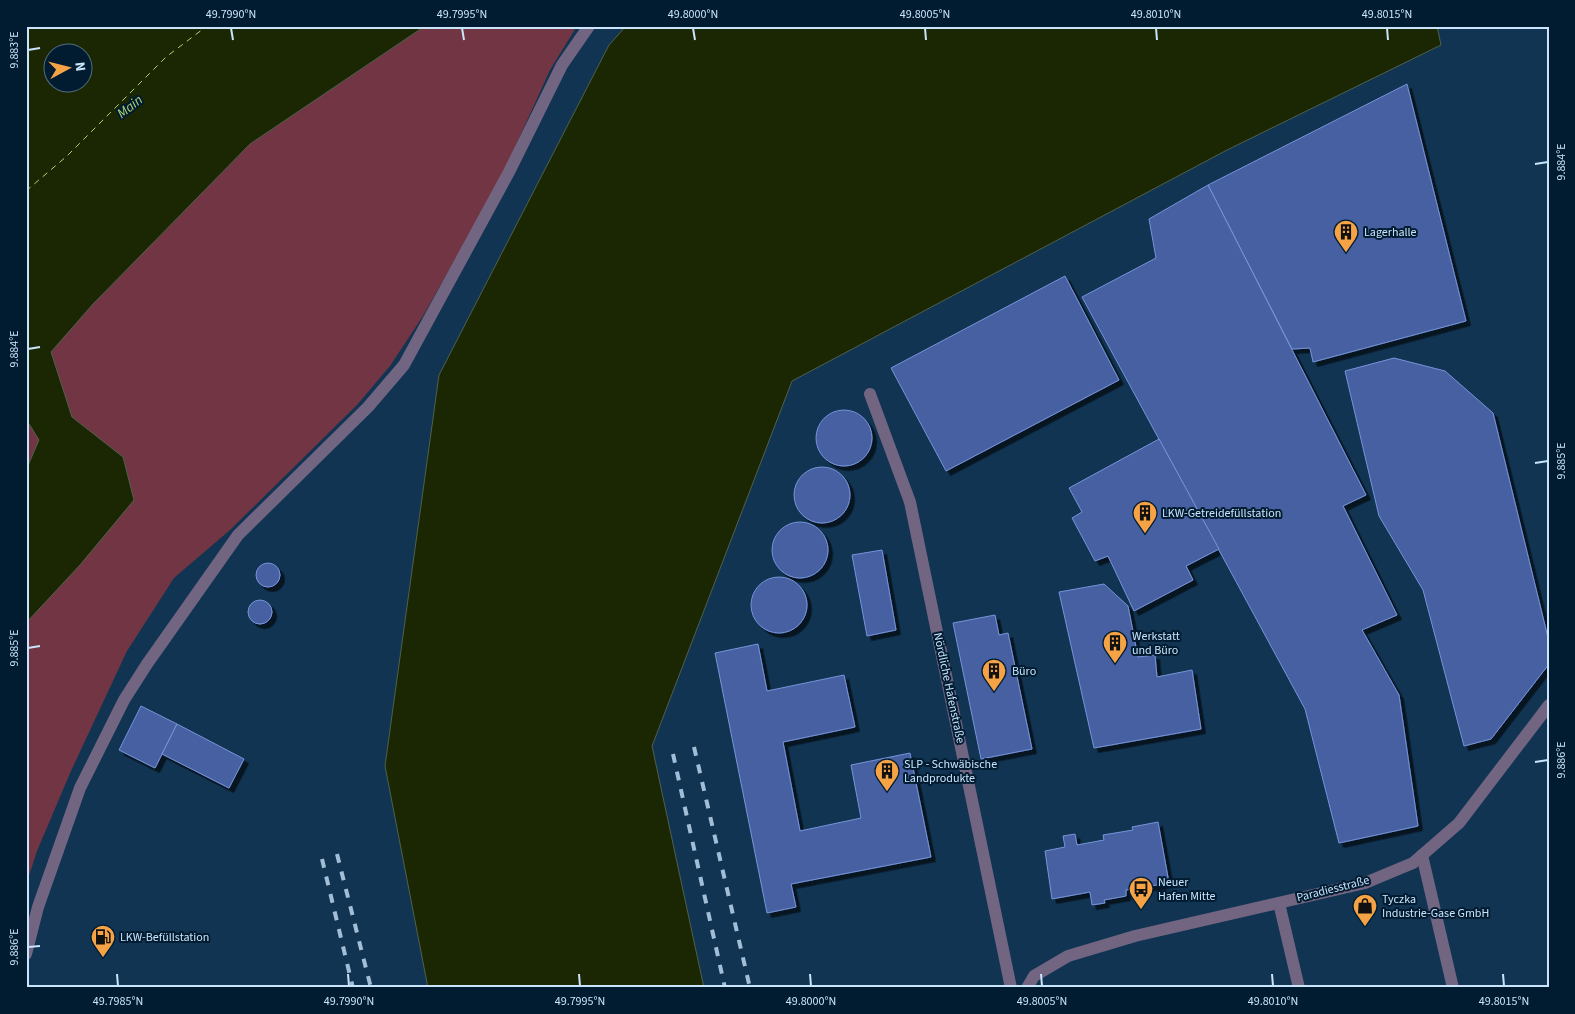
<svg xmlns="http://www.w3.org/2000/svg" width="1575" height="1014" font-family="'Source Sans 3',sans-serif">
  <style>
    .green { fill: #713544 }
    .water { fill: #1b2703; stroke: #50604e; fill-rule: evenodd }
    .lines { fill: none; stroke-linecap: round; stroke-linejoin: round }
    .ferry { stroke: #aed273; stroke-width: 1; stroke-dasharray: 6 5; stroke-linecap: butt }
    .building { fill: #4660a1; stroke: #7794da; filter: url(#shadow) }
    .minor { stroke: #726581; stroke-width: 12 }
    .rail { stroke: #a2bed7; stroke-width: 4; stroke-dasharray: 9 9; stroke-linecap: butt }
    .ticks { fill: none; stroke: #cae4fc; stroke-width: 2 }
    .labels { text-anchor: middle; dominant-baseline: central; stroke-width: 4; stroke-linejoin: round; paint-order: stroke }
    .poi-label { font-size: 12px; fill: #cae4fc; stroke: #011b31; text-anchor: start }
    .street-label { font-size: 12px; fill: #cae4fc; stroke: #011b31 }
    .water-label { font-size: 14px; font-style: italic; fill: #aed273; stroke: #011b31 }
    .neatline { fill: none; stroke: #cae4fc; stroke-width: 2 }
    .ticks-label { font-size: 12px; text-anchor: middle; fill: #cae4fc }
  </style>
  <defs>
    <filter id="shadow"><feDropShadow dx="4.5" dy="4.5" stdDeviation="0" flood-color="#0009"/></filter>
  </defs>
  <rect width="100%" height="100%" fill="#103451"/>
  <!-- green -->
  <g class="green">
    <path d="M425 26H577L550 70 501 178 423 316 390 366 357 405 230 530 174 578 127 651 71 771 37 851 26 885V606L70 418 51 352 93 304 250 144Z"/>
    <path d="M26 409 42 427 26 510Z"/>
  </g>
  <!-- water -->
  <g class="water">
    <path d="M26 26H425L250 144 93 304 51 352 72 417 123 457 134 500 80 565 26 623V470L39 440 26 419ZM52 52H82V82H52Z"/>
    <path d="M626 26H1437L1441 45 1227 150 792 381 652 746 704 988H428L385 766 439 375 609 45Z"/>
  </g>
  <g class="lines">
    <!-- ferry -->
    <path class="ferry" d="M26 191 67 156 166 57 207 26"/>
  </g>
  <!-- building -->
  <g class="building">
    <path d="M1407 84 1466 321 1313 362 1310 348 1292 349 1208 185Z"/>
    <path d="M1208 185 1366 495 1343 506 1397 615 1362 630 1399 695 1418 826 1339 843 1305 709 1082 297 1156 258 1149 219Z"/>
    <path d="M1065 276 1119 380 946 471 891 368Z"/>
    <path d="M1394 358 1445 371 1493 413 1549 642V664L1491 739 1464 746 1423 590 1379 516 1345 371Z"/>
    <circle cx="844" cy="438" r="28"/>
    <path d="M1159 439 1219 549 1186 566 1193 580 1134 611 1108 556 1095 561 1072 518 1082 512 1069 488Z"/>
    <circle cx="822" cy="495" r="28"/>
    <circle cx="800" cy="550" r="28"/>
    <path d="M882 550 896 630 867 636 852 555Z"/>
    <circle cx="268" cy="575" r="12"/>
    <circle cx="779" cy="605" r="28"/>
    <path d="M1104 584 1128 606 1138 657 1155 655 1157 677 1192 670 1201 729 1094 748 1059 592Z"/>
    <circle cx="260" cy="612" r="12"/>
    <path d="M995 615 999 635 1008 633 1032 749 981 759 953 623Z"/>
    <path d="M758 644 767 691 844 675 855 727 783 742 800 831 861 818 851 765 910 753 931 857 791 884 796 907 767 913 715 653Z"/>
    <path d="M141 706 177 724 155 768 119 750Z"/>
    <path d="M177 724 244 759 229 788 162 754Z"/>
    <path d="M1158 822 1169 883 1126 890V896L1104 900 1105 903 1092 905 1090 892 1052 899 1045 851 1065 847 1063 836 1075 834 1077 845 1104 840 1103 835 1133 830 1132 827Z"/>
  </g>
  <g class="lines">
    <!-- minor -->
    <g class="minor">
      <path d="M870 394 910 502 1011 988"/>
      <path d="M1422 855 1453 988"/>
      <path d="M1279 903 1299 988"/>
      <path d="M26 954 38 907 80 788 124 700 147 664 238 535 368 407 404 365 509 172 562 65 589 26"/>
      <path d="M1027 988 1034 976 1068 956 1135 936 1365 883 1413 863 1459 823 1549 705"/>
    </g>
    <!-- rail -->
    <g class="rail">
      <path d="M694 747 750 988"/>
      <path d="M673 754 725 988"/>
      <path d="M337 854 371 988"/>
      <path d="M322 859 353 988"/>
    </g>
  </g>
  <!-- ticks -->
  <path class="ticks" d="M231 28 233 40M462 28 464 40M693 28 695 40M925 28 926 40M1156 28 1157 40M1387 28 1388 40M28 50 40 48M1535 164 1548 162M28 349 40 347M1535 463 1548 461M28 648 40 646M1535 762 1548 760M28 947 40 946M117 974 118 986M348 974 349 986M579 974 580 986M810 974 811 986M1041 974 1042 986M1272 974 1273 986M1503 974 1504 986"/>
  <!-- icons -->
  <defs>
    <symbol id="building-pin" viewBox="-11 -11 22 30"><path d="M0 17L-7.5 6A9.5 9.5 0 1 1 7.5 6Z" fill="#f5a345" stroke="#011b31"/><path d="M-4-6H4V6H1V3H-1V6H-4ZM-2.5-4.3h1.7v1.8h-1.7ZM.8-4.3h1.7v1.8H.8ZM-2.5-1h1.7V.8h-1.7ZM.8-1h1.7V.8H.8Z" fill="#111"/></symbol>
    <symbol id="bus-pin" viewBox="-11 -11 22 30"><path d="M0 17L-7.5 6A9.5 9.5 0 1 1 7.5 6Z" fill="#f5a345" stroke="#011b31"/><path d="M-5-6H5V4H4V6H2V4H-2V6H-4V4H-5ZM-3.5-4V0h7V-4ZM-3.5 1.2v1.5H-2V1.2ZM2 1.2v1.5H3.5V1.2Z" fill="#111"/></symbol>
    <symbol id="shop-pin" viewBox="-11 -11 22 30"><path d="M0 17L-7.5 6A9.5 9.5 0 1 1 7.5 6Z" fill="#f5a345" stroke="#011b31"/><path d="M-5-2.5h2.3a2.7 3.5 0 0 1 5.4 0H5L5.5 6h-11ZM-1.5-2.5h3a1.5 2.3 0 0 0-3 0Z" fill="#111"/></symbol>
    <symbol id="fuel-pin" viewBox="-11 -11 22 30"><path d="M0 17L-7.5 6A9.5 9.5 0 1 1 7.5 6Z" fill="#f5a345" stroke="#011b31"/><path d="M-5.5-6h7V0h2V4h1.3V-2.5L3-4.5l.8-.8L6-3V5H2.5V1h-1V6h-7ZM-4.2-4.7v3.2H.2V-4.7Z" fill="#111"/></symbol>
  </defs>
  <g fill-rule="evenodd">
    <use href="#building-pin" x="1332" y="218" width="28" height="38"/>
    <use href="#building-pin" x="1131" y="499" width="28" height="38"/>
    <use href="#building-pin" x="1101" y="629" width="28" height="38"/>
    <use href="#building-pin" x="980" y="657" width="28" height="38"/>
    <use href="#building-pin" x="873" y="757" width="28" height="38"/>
    <use href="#bus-pin" x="1127" y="875" width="28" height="38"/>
    <use href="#shop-pin" x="1351" y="892" width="28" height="38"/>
    <use href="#fuel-pin" x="89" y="923" width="28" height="38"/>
  </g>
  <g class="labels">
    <!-- poi labels -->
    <g class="poi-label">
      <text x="1364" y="232">Lagerhalle</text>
      <text x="1162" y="513">LKW-Getreidefüllstation</text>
      <text x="1132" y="636">Werkstatt<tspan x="1132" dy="14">und Büro</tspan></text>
      <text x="1012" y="671">Büro</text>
      <text x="904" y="764">SLP - Schwäbische<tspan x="904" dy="14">Landprodukte</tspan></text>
      <text x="1158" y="882">Neuer<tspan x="1158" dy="14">Hafen Mitte</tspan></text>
      <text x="1382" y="899">Tyczka<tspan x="1382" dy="14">Industrie-Gase GmbH</tspan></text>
      <text x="120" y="937">LKW-Befüllstation</text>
    </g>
    <!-- street labels -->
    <g class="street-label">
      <text transform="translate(949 688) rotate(78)">Nördliche Hafenstraße</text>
      <text transform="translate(1333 889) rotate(-14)">Paradiesstraße</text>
    </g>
    <!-- water labels -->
    <g class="water-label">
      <text transform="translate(130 107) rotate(-38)">Main</text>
    </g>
  </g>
  <!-- border -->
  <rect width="1575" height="1014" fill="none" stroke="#011b31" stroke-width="55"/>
  <!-- north arrow -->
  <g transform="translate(68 68) rotate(83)"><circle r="24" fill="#011b31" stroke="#516b82"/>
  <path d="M0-4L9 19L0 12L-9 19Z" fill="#f5a345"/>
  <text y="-8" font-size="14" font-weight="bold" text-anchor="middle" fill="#cae4fc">N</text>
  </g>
  <rect x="28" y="28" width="1520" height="958" class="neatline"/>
  <g class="ticks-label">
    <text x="231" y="18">49.7990°N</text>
    <text x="462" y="18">49.7995°N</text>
    <text x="693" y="18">49.8000°N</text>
    <text x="925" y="18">49.8005°N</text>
    <text x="1156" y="18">49.8010°N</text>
    <text x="1387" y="18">49.8015°N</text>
    <text transform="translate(14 50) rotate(-90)" y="4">9.883°E</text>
    <text transform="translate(1561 162) rotate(-90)" y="4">9.884°E</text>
    <text transform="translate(14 349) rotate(-90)" y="4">9.884°E</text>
    <text transform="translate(1561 461) rotate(-90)" y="4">9.885°E</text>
    <text transform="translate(14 648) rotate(-90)" y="4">9.885°E</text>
    <text transform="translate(1561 760) rotate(-90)" y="4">9.886°E</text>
    <text transform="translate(14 947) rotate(-90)" y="4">9.886°E</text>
    <text x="118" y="1005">49.7985°N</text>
    <text x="349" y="1005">49.7990°N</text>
    <text x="580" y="1005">49.7995°N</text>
    <text x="811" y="1005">49.8000°N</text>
    <text x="1042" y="1005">49.8005°N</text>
    <text x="1273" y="1005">49.8010°N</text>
    <text x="1504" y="1005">49.8015°N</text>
  </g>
</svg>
